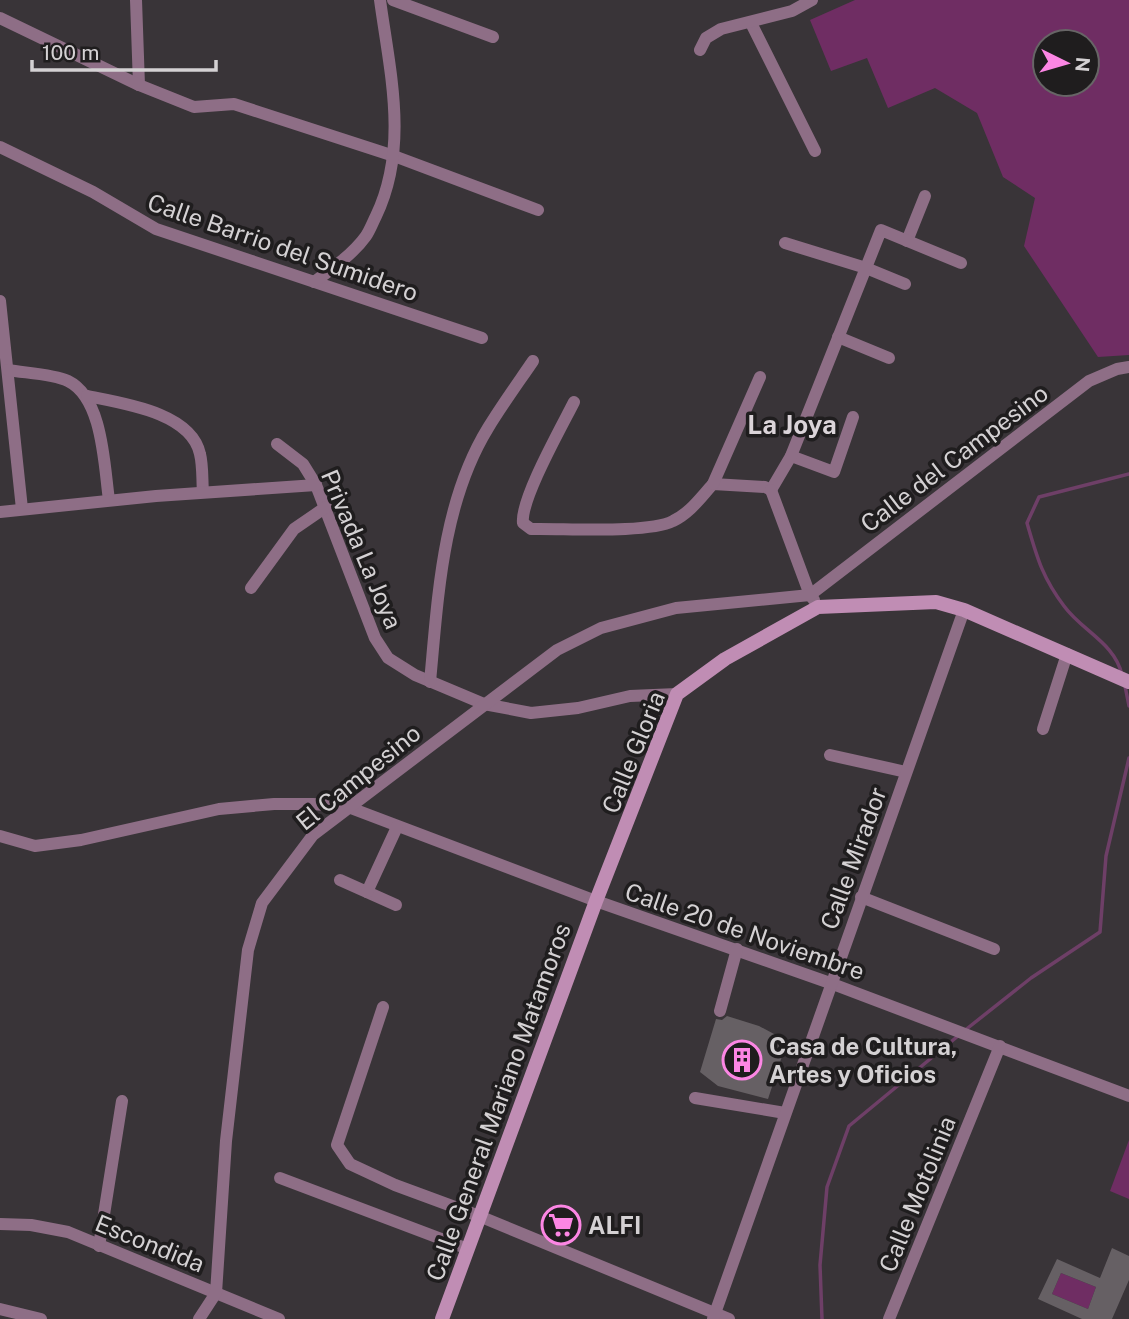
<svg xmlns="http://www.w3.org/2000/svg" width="1129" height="1319" font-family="'Public Sans',sans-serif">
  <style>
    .green { fill: #6f2d63; fill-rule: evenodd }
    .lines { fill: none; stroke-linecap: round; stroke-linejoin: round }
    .stream { stroke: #6e3f67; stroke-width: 3.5 }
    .building { fill: #666064; fill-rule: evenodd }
    .street { stroke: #8e6e86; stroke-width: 12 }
    .secondary { stroke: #c08db4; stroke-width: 14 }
    .labels { text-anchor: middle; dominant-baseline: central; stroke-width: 7; stroke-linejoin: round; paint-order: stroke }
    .street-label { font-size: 24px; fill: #d4d1d3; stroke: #1f1d1e }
    .poi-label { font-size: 24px; font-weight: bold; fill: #d4d1d3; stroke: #1f1d1e; text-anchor: start }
    .neighbourhood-label { font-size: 26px; font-weight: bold; fill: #dbd4d9; stroke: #1f1d1e }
  </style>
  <rect width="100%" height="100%" fill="#393438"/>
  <!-- green -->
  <g class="green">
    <path d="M855 0H1129V355L1098 357 1024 246 1035 198 1003 177 977 113 935 88 888 108 867 58 831 71 810 20ZM1045 42H1087V84H1045Z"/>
    <path d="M1129 1140V1199L1110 1191Z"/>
    <path d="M1061 1273 1096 1287 1088 1309 1052 1294Z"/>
  </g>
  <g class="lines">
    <!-- stream -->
    <g class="stream">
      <path d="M1122 675C1115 643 1082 631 1064 606 1042 577 1037 557 1027 523L1039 497 1129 474"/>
      <path d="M1125 686 1129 706"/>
      <path d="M964 1031 1031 978 1100 932 1106 856 1129 758"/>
      <path d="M822 1319 820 1265 827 1187 849 1126 958 1036"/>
    </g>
  </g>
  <!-- building -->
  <g class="building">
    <path d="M727 1016 759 1026 787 1041 768 1099 718 1086 700 1072 716 1019 722 1020Z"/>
    <path d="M1112 1248 1129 1256V1280L1112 1319H1082L1038 1299 1057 1259 1100 1278ZM1061 1273 1096 1287 1088 1309 1052 1294Z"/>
  </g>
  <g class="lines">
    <!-- street -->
    <g class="street">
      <path d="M136 0 139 85"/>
      <path d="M393 0 493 37"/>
      <path d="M0 18 139 85 194 107 234 104 394 156 538 210"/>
      <path d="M751 23 815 151"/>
      <path d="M700 50 706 38 721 29 792 11 812 0"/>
      <path d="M0 147 93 192 156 229 482 338"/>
      <path d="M907 241 925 196"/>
      <path d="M785 243 866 268 905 284"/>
      <path d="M314 282C332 269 353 254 366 236 370 230 373 222 376 216 409 147 390 73 380 0"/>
      <path d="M0 301 22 509"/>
      <path d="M838 337 889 358"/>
      <path d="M8 370C25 373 53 374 68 381 103 398 104 465 109 500"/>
      <path d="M87 396C121 403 191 412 200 454 203 466 202 480 203 492"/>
      <path d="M574 402C562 426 520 500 523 523L531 529C563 528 647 534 673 521 690 513 701 497 713 484L765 487 771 490"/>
      <path d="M277 444 303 464 316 485 375 638 388 658 415 675 484 704 531 713 578 708 630 696 677 694"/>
      <path d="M791 456 834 472 853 417"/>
      <path d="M713 484 760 377"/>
      <path d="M771 490 791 456 881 230 961 263"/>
      <path d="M771 490 810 595 814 600"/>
      <path d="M0 512 156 496 316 485"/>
      <path d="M251 588 294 529 326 507"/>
      <path d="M430 682C438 597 442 503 488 428 502 405 518 383 533 361"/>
      <path d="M1043 729 1067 654"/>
      <path d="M830 755 906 772"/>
      <path d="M0 836 35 846 81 840 219 809 274 804H313L348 807 596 901 830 983 1129 1096"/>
      <path d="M340 880 396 905"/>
      <path d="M367 892 397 827"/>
      <path d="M861 897 994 949"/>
      <path d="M383 1007 337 1145 350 1164 395 1185 479 1216 729 1319"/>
      <path d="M720 1011 737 949"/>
      <path d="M695 1098 785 1113"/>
      <path d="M280 1178 468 1249"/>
      <path d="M0 1224 31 1225 68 1232 279 1319"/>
      <path d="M99 1246 122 1101"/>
      <path d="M0 1309 41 1319"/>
      <path d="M199 1319 216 1293 226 1141 248 950 262 903 313 835 557 650 601 628 676 608 810 595 1089 381 1117 369 1129 367"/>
      <path d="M713 1319 964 610"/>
      <path d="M889 1319 1000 1046"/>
    </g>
    <!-- secondary -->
    <path class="secondary" d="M442 1319 596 901 677 694 725 659 818 607 936 602 964 610 1129 682"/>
  </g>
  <!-- icons -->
  <defs>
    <symbol id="building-ring" viewBox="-11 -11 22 22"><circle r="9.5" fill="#1f1d1e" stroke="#fc86e4" stroke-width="1.5"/><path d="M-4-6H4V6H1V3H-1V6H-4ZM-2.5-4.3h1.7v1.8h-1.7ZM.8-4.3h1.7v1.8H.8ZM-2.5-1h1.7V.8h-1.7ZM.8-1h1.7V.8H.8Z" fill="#fc86e4"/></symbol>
    <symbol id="supermarket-ring" viewBox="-11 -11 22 22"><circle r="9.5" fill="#1f1d1e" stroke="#fc86e4" stroke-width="1.5"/><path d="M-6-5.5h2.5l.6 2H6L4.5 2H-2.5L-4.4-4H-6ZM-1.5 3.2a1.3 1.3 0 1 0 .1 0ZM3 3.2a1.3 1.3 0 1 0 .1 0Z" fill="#fc86e4"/></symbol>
  </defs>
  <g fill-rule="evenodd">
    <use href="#building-ring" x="720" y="1038" width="44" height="44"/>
    <use href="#supermarket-ring" x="539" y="1203" width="44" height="44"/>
  </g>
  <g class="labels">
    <!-- street labels -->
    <g class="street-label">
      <text transform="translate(283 247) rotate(19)">Calle Barrio del Sumidero</text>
      <text transform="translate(954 458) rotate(-37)">Calle del Campesino</text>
      <text transform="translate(362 549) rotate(67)">Privada La Joya</text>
      <text transform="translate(633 752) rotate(-68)">Calle Gloria</text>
      <text transform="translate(358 777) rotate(-39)">El Campesino</text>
      <text transform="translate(853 858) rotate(-70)">Calle Mirador</text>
      <text transform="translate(745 931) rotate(19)">Calle 20 de Noviembre</text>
      <text transform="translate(498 1102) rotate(-70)">Calle General Mariano Matamoros</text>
      <text transform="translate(917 1194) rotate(-68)">Calle Motolinia</text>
      <text transform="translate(150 1243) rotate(22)">Escondida</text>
    </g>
    <!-- poi labels -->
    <g class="poi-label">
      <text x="769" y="1046">Casa de Cultura,<tspan x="769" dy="28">Artes y Oficios</tspan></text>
      <text x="588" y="1225">ALFI</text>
    </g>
    <!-- neighbourhood labels -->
    <g class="neighbourhood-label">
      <text x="792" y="424">La Joya</text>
    </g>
  </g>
  <!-- north arrow -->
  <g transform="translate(1066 63) rotate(95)"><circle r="33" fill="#1f1d1e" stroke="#676566" stroke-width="2"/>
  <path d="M0-5L12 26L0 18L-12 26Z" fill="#fc86e4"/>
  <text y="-10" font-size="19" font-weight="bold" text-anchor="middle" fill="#d4d1d3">N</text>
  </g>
  <!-- scale -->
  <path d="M32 60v10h184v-10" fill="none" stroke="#d4d1d3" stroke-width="3.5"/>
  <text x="42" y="60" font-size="21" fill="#d4d1d3" stroke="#1f1d1e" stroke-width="5" paint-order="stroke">100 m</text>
</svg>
